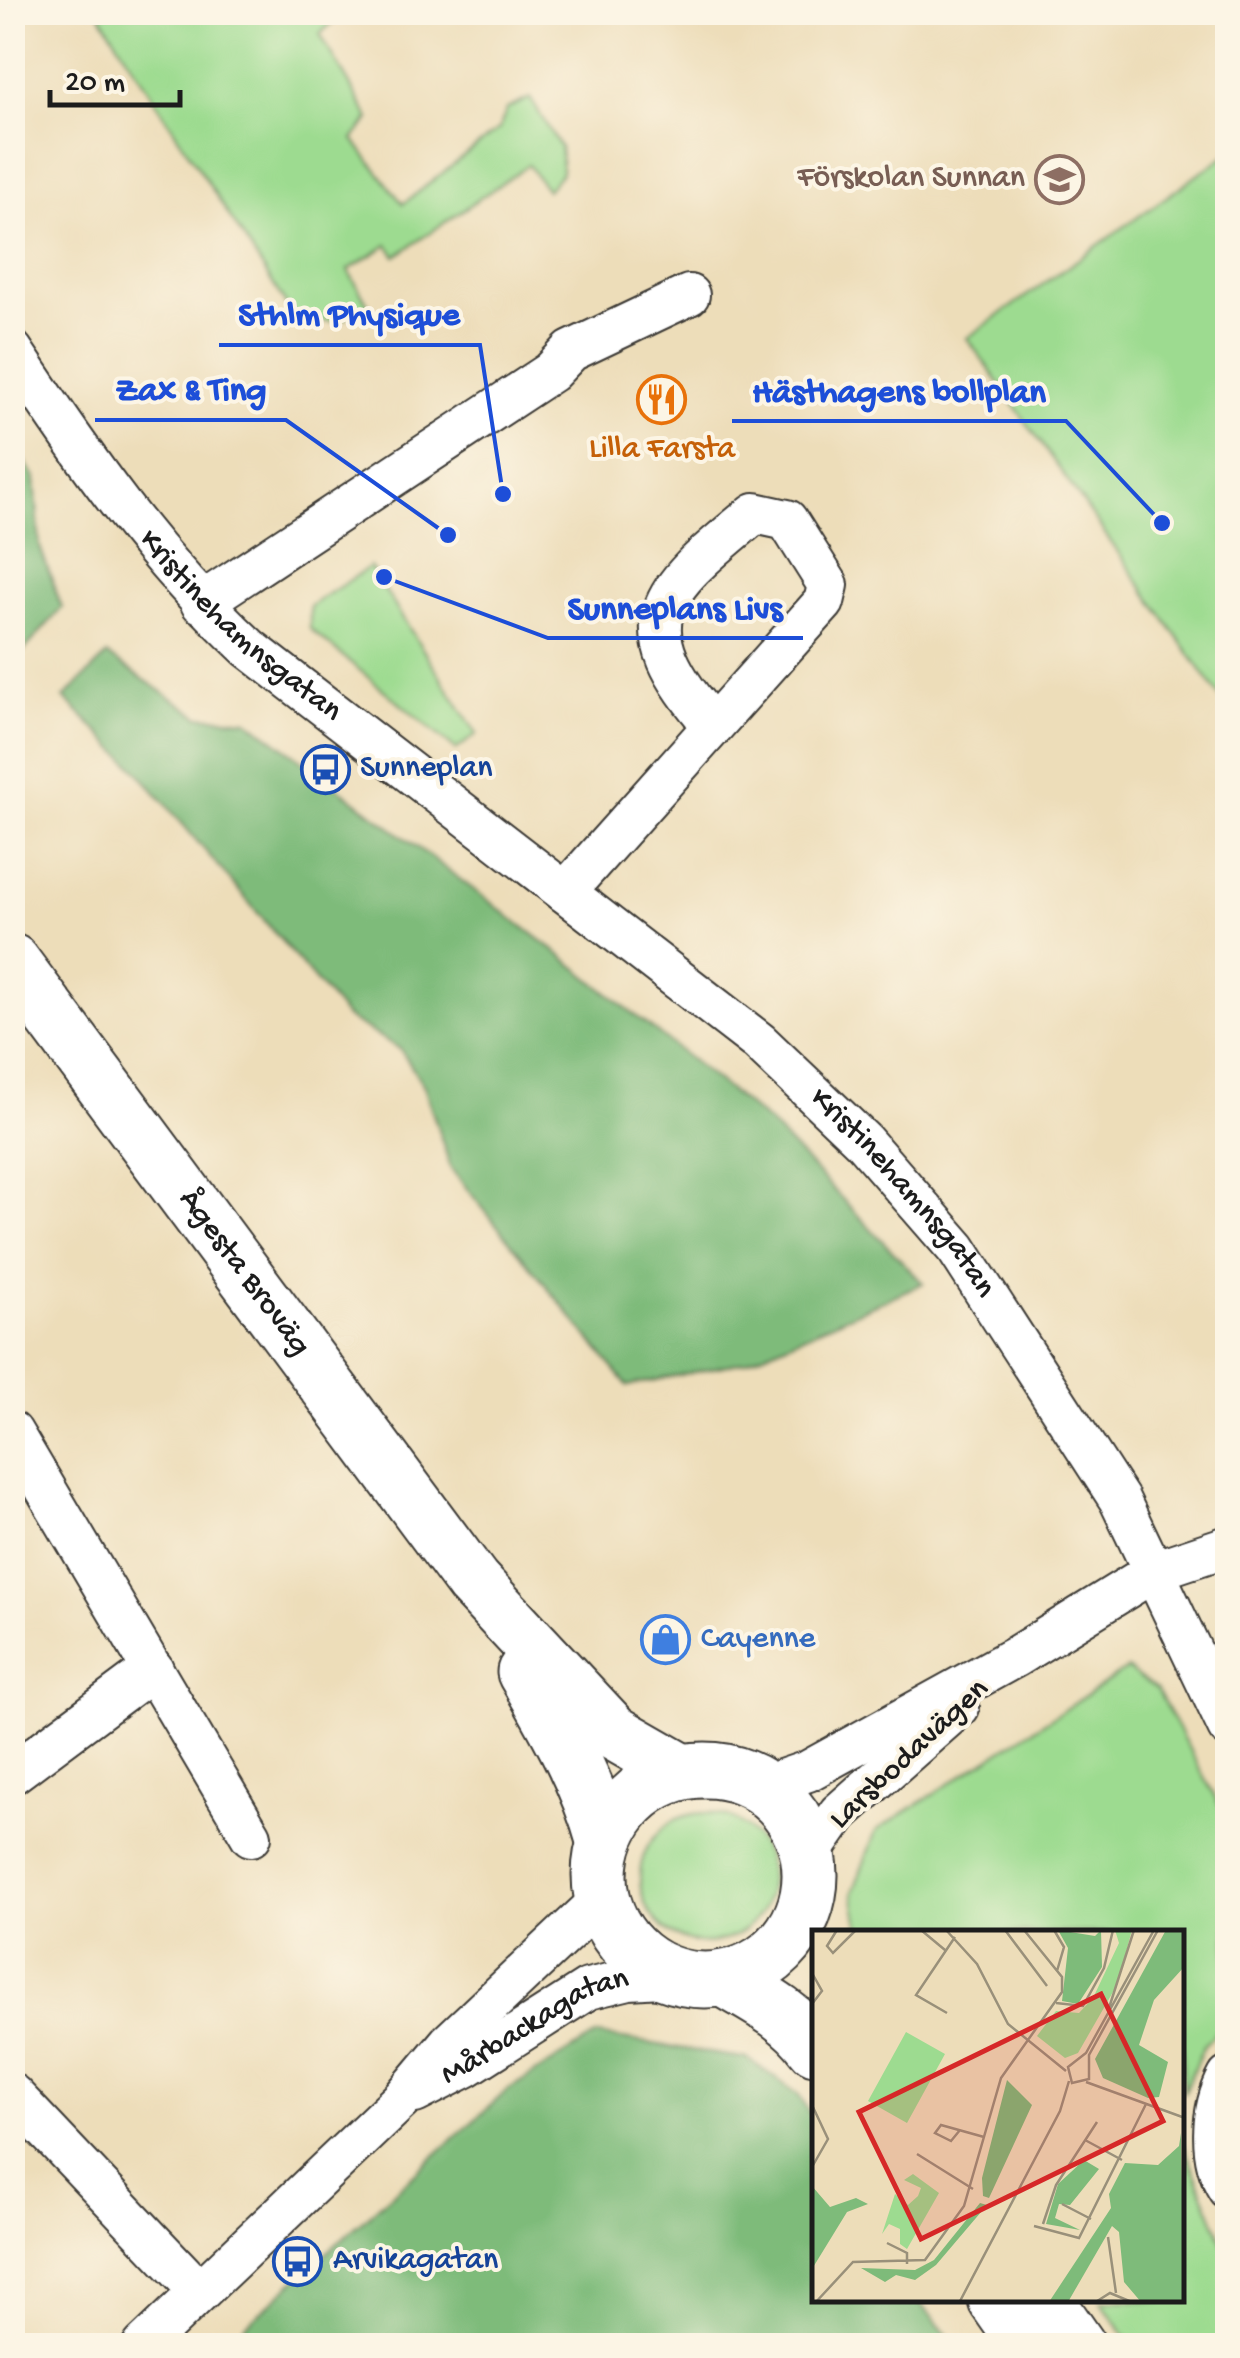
<svg xmlns="http://www.w3.org/2000/svg" width="1240" height="2358" font-family="'Gochi Hand',sans-serif">
  <style>
    .green { fill: #9ddb90; stroke: #5c7c56; stroke-width: 2.5 }
    .forest { fill: #7ebb7a; stroke: #4d6c4b; stroke-width: 2.5 }
    .lines { fill: none; stroke-linecap: round; stroke-linejoin: round }
    .street-casing { stroke: #3b3934; stroke-width: 44 }
    .secondary-casing { stroke: #3b3934; stroke-width: 59 }
    .street { stroke: #fff; stroke-width: 40 }
    .secondary { stroke: #fff; stroke-width: 55 }
    .labels { text-anchor: middle; dominant-baseline: central; stroke-width: 8; stroke-linejoin: round; paint-order: stroke }
    .education-label { font-size: 32px; fill: #785e54; stroke: #fcf5e5; text-anchor: end }
    .food-label { font-size: 32px; fill: #c56008; stroke: #fcf5e5 }
    .street-label { font-size: 32px; fill: #1c1c1c; stroke: #fcf5e5 }
    .transit-label { font-size: 32px; fill: #164399; stroke: #fcf5e5; text-anchor: start }
    .shop-label { font-size: 32px; fill: #366cbe; stroke: #fcf5e5; text-anchor: start }
    .inset-road { fill: none; stroke: #99907a; stroke-width: 2.5 }
    .view { fill: #d62828; fill-opacity: 0.15; stroke: #d62828; stroke-width: 5 }
    .inset-edge { fill: none; stroke: #1c1c1c; stroke-width: 5 }
    .leader { fill: none; stroke: #1d4ed8; stroke-width: 4 }
    .callout-dot { fill: #1d4ed8; stroke: #fcf5e5; stroke-width: 4 }
    .callout-label { font-size: 35px; text-anchor: middle; font-weight: bold; fill: #1d4ed8; stroke: #fcf5e5; stroke-width: 8; stroke-linejoin: round; paint-order: stroke }
  </style>
  <rect width="100%" height="100%" fill="#fcf5e5"/>
  <filter id="ink" filterUnits="userSpaceOnUse"><feTurbulence type="fractalNoise" baseFrequency=".01" numOctaves="2"/><feDisplacementMap in="SourceGraphic" scale="20" xChannelSelector="R" yChannelSelector="G"/><feConvolveMatrix kernelMatrix="1 2 1 2 8 2 1 2 1" color-interpolation-filters="sRGB"/></filter>
  <filter id="wash" filterUnits="userSpaceOnUse"><feTurbulence type="fractalNoise" baseFrequency=".0048" numOctaves="4" result="noise"/><feDisplacementMap in="SourceGraphic" scale="40" xChannelSelector="R" yChannelSelector="G"/><feGaussianBlur stdDeviation="2.25" result="paint"/><feColorMatrix in="noise" values="0 0 0 0 0 0 0 0 0 0 0 0 0 0 0 0 0 1.4 0 .05"/><feComposite in="paint" operator="in"/></filter>
  <g filter="url(#wash)">
    <rect width="100%" height="100%" fill="#edddb9"/>
    <!-- green -->
    <g class="green">
      <path d="M99 13H343L320 34 370 119 353 139 403 204 499 129 507 109 530 98 560 147 562 172 547 190 528 165 396 256 388 245 348 270 369 306 339 321 296 320Z"/>
      <path d="M1227 154V707L967 338Z"/>
      <path d="M370 567 477 734 456 750 310 629V606Z"/>
      <path d="M1127 1669 1157 1690 1227 1819V2021L1204 2045 1183 2093 1182 1933H860L853 1892 876 1831Z"/>
      <circle cx="705" cy="1878" r="65"/>
      <path d="M1183 2144 1227 2252V2345H1132L1101 2301 1182 2300Z"/>
    </g>
    <!-- forest -->
    <g class="forest">
      <path d="M13 444 35 478 40 547 62 608 20 655 12 629Z"/>
      <path d="M107 655 199 716 248 720 562 956 769 1123 923 1283 746 1361 628 1386 451 1169 424 1086 400 1049 346 1017 136 769 64 698Z"/>
      <path d="M597 2035 748 2059 798 2094 815 2122V2300L918 2301 956 2345H237L244 2327 509 2089Z"/>
    </g>
  </g>
  <g filter="url(#ink)">
    <g class="lines">
      <defs>
        <g id="street">
          <path id="s1" d="M12 350C83 457 154 560 249 648L759 1042 863 1141 957 1249 1119 1499 1228 1727"/>
          <path d="M201 603 551 372 571 351 689 295"/>
          <path d="M565 892 824 602 828 585 787 520 755 513C662 590 620 620 713 725"/>
          <path d="M12 1432 251 1836"/>
          <path d="M12 1774 153 1669"/>
          <path d="M764 1786 808 1771 1015 1657 1156 1570 1228 1546"/>
          <path d="M809 1856 839 1813 959 1707"/>
          <path d="M1228 2077C1211 2108 1208 2158 1228 2189"/>
          <path id="s2" d="M415 2093 466 2067 588 1989 629 1979 676 1976"/>
          <path d="M12 2094 198 2290"/>
          <path d="M143 2346 402 2099 449 2043 601 1900"/>
        </g>
        <g id="secondary">
          <path id="s3" d="M12 962 473 1582 613 1732 681 1771"/>
          <path d="M525 1672C556 1726 587 1779 604 1840"/>
          <circle cx="705" cy="1875" r="105"/>
          <path d="M723 1978C757 1998 792 2015 815 2047"/>
          <path d="M996 2300 1028 2346"/>
          <path d="M1046 2300 1078 2346"/>
        </g>
      </defs>
      <!-- street casing -->
      <use href="#street" class="street-casing"/>
      <!-- secondary casing -->
      <use href="#secondary" class="secondary-casing"/>
      <!-- street -->
      <use href="#street" class="street"/>
      <!-- secondary -->
      <use href="#secondary" class="secondary"/>
    </g>
  </g>
  <!-- icons -->
  <defs>
    <symbol id="school-ring" viewBox="-11 -11 22 22"><circle r="9.5" fill="#fcf5e5" stroke="#8d6e63" stroke-width="1.5"/><path d="M0-5L7-2L0 1L-7-2ZM-4 1L0 2.5L4 1V4Q0 6-4 4Z" fill="#8d6e63"/></symbol>
    <symbol id="restaurant-ring" viewBox="-11 -11 22 22"><circle r="9.5" fill="#fcf5e5" stroke="#e8710a" stroke-width="1.5"/><path d="M-5-6h1v4h1v-4h1v4h1v-4h1v5L-1.5 .5V6h-2V.5L-5-1ZM5-6V6H3V1.5H1.5Q1.5-4 5-6Z" fill="#e8710a"/></symbol>
    <symbol id="bus-ring" viewBox="-11 -11 22 22"><circle r="9.5" fill="#fcf5e5" stroke="#1a4fb4" stroke-width="1.5"/><path d="M-5-6H5V4H4V6H2V4H-2V6H-4V4H-5ZM-3.5-4V0h7V-4ZM-3.5 1.2v1.5H-2V1.2ZM2 1.2v1.5H3.5V1.2Z" fill="#1a4fb4"/></symbol>
    <symbol id="shop-ring" viewBox="-11 -11 22 22"><circle r="9.5" fill="#fcf5e5" stroke="#3f7fe0" stroke-width="1.5"/><path d="M-5-2.5h2.3a2.7 3.5 0 0 1 5.4 0H5L5.5 6h-11ZM-1.5-2.5h3a1.5 2.3 0 0 0-3 0Z" fill="#3f7fe0"/></symbol>
  </defs>
  <g fill-rule="evenodd">
    <use href="#school-ring" x="1032" y="152" width="55" height="55"/>
    <use href="#restaurant-ring" x="634" y="372" width="55" height="55"/>
    <use href="#bus-ring" x="298" y="742" width="55" height="55"/>
    <use href="#shop-ring" x="638" y="1612" width="55" height="55"/>
    <use href="#bus-ring" x="270" y="2234" width="55" height="55"/>
  </g>
  <g class="labels">
    <!-- education labels -->
    <g class="education-label">
      <text x="1025" y="179">Förskolan Sunnan</text>
    </g>
    <!-- food labels -->
    <g class="food-label">
      <text x="662" y="450">Lilla Farsta</text>
    </g>
    <!-- street labels -->
    <g class="street-label">
      <text stroke="none"><textPath href="#s1" startOffset="360">Kristinehamnsgatan</textPath></text>
      <text stroke="none"><textPath href="#s1" startOffset="1235">Kristinehamnsgatan</textPath></text>
      <text stroke="none"><textPath href="#s3" startOffset="388">Ågesta Broväg</textPath></text>
      <text transform="translate(910 1755) rotate(-43)">Larsbodavägen</text>
      <text stroke="none"><textPath href="#s2" startOffset="138">Mårbackagatan</textPath></text>
    </g>
    <!-- transit labels -->
    <g class="transit-label">
      <text x="360" y="769">Sunneplan</text>
      <text x="333" y="2261">Arvikagatan</text>
    </g>
    <!-- shop labels -->
    <g class="shop-label">
      <text x="701" y="1640">Cayenne</text>
    </g>
  </g>
  <!-- overview -->
  <g transform="translate(812 1930)">
    <rect width="372" height="372" fill="#edddb9"/>
    <path d="M303 0H320L305 55 266 123 253 128 225 106 244 81 267 83 281 68 307 13ZM94 102 133 124 95 193 56 171ZM101 244 127 263 95 319 88 314V299L77 294 70 304 83 264 96 275 106 266 109 258 92 250Z" fill="#9ddb90"/>
    <path d="M246 0 283 6 289 0 290 37 266 74 250 71 256 18ZM354 0H372V37L342 70 327 115 356 132 347 167 336 168 291 148 283 129ZM195 150 220 175 177 268 171 266 170 248ZM369 203 372 372H329L312 352 307 302 300 296 256 372H237L299 278 297 264 313 233 346 235 367 216ZM272 230 287 239 258 275 247 274 243 288 268 300 234 294 246 254ZM0 256 18 277 44 268 56 274 35 282 0 339ZM168 273 175 275 124 335 103 350 84 345 73 352 49 338 103 340 122 330Z" fill="#7ebb7a"/>
    <path class="inset-road" d="M25 0 15 16 21 23 44 0M109 0 133 20M134 0 165 34 196 94 254 141M193 0 235 56M242 0 252 17 245 41M342 0 274 123 256 137 260 153 277 149V125L346 0M0 43 10 61 0 74M244 73 271 76 292 38 301 0M296 81 322 0M135 83 104 65 143 7M274 152 373 188M0 175 16 209 0 237M148 200 139 211 123 203 129 195 172 207M273 210 310 230M105 224 161 259M250 274 279 289M231 294 244 255 285 192M222 296 267 308 334 174M296 307 304 363M75 313 95 323V334M3 373 41 332 113 330 152 276 189 148 250 62V47L212 0M147 373 248 181 257 151M282 373 298 363 322 373"/>
    <path class="view" d="M289 64 351 191 109 309 47 182Z"/>
    <rect width="372" height="372" class="inset-edge"/>
  </g>
  <!-- callouts -->
  <path class="leader" d="M503 494L480 345H219M448 535L286 420H95M1162 523L1066 421H732M384 577L548 638H803"/>
  <g class="callout-dot">
    <circle cx="503" cy="494" r="10"/>
    <circle cx="448" cy="535" r="10"/>
    <circle cx="1162" cy="523" r="10"/>
    <circle cx="384" cy="577" r="10"/>
  </g>
  <g class="callout-label">
    <text x="349" y="324">Sthlm Physique</text>
    <text x="191" y="399">Zax &amp; Ting</text>
    <text x="899" y="401">Hästhagens bollplan</text>
    <text x="675" y="618">Sunneplans Livs</text>
  </g>
  <!-- margin -->
  <rect width="1240" height="2358" fill="none" stroke="#fcf5e5" stroke-width="50"/>
  <!-- scale -->
  <path d="M50 90v15h130v-15" fill="none" stroke="#1c1c1c" stroke-width="5"/>
  <text x="65" y="90" font-size="30" fill="#1c1c1c" stroke="#fcf5e5" stroke-width="8" paint-order="stroke">20 m</text>
</svg>
